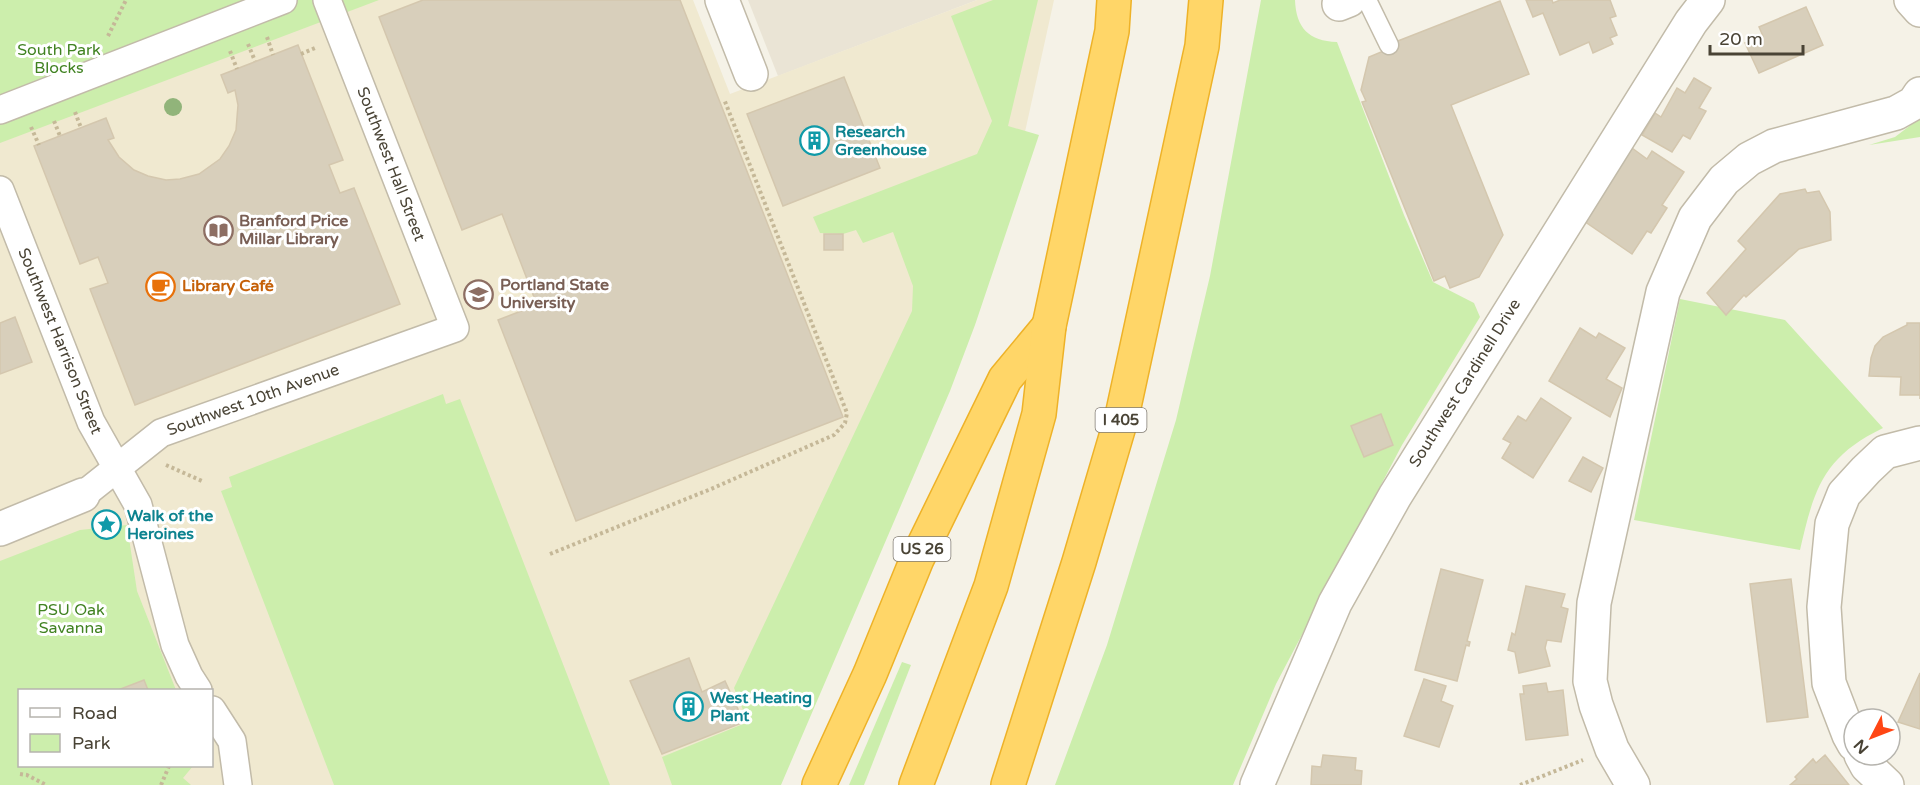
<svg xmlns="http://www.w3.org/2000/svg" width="1920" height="785" font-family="'Varela Round',sans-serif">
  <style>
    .residential { fill: #eae4d5 }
    .education { fill: #f0e9d0; fill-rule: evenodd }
    .green { fill: #cceeac }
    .building { fill: #d8cfbb; stroke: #d4c7ae; stroke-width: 1.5 }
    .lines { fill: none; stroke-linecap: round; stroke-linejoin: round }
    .service-casing { stroke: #c2bba9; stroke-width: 21 }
    .pedestrian-casing { stroke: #c2bba9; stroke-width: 30 }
    .minor-casing { stroke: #c2bba9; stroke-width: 36 }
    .motorway-casing { stroke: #eeb228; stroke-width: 36 }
    .path { stroke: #c5b898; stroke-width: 4; stroke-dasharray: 3 3; stroke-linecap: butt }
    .service { stroke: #fff; stroke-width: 18 }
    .pedestrian { stroke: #fff; stroke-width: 27 }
    .minor { stroke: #fff; stroke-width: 33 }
    .motorway { stroke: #ffd668; stroke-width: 33 }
    .tree { fill: #91b47a }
    .labels { text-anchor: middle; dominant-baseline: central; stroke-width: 6; stroke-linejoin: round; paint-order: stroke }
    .shield { fill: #fff; stroke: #807b72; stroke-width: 1.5 }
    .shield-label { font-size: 15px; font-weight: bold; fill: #494335 }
    .park-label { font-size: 16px; fill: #408221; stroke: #fff }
    .culture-label { font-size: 16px; font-weight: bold; fill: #0d838f; stroke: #fff; text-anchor: start }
    .street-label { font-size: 16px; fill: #494335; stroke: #fff }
    .education-label { font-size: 16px; font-weight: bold; fill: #785e54; stroke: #fff; text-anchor: start }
    .food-label { font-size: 16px; font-weight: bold; fill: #c56008; stroke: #fff; text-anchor: start }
  </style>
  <rect width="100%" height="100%" fill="#f5f2e7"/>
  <!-- residential -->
  <path class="residential" d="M748 0H977L778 76Z"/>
  <!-- education -->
  <path class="education" d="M0 0H693L730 94 977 0H1054L1023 141 752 785H0ZM20 690H212V766H20Z"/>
  <!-- green -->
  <g class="green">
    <path d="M0 0H379L0 143Z"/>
    <path d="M993 0H1038L1008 126 1039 135 975 325 950 391 781 785H672L662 757 748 722 734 688 912 311 913 286 893 232 863 243 856 230 843 234 820 233 813 217 977 154 992 121 951 16Z"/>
    <path d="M1261 0H1295C1296 28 1309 41 1337 42L1404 215 1433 282 1474 303 1480 317 1402 445 1276 684 1233 785H1055L1107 645 1176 420 1210 276Z"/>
    <path d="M1920 118V137L1869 145 1895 137Z"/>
    <path d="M1680 299 1785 320 1883 428C1823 457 1814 489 1800 550L1634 520Z"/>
    <path d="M443 394 446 404 460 399 610 785H334L221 491 232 487 229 477Z"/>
    <path d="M127 525 137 591 176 690H20V766H193L183 778 191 785H0V561L80 530Z"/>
    <path d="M902 662 911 665 864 785H849Z"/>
  </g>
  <!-- building -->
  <g class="building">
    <path d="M423 0H680L843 417 576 521 498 320 537 305 502 214 462 230 379 17Z"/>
    <path d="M1526 0H1552L1553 3 1560 0H1610L1616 16 1610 18 1617 35 1610 38 1613 44 1593 53 1589 42 1560 55 1543 13 1533 17Z"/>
    <path d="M1500 1 1529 74 1451 105 1503 235 1479 277 1450 288 1445 276 1434 281 1362 102 1366 101 1361 90 1369 57 1386 50 1385 46Z"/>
    <path d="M1806 7 1823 45 1759 73 1745 43 1763 36 1759 27Z"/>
    <path d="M298 45 343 160 329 165 340 193 354 188 400 304 135 405 90 289 108 283 98 257 80 264 34 146 106 118 114 138 108 140 110 143 119 157 134 170 148 176 166 180 180 179 199 174 220 159 229 146 236 130 238 105 235 90 228 93 221 75Z"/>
    <path d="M844 77 880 168 783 206 747 114Z"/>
    <path d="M1694 78 1711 88 1699 108 1706 111 1690 139 1683 135 1672 152 1642 135 1655 113 1661 117 1677 88 1685 93Z"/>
    <path d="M1632 148 1647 159 1652 151 1684 172 1662 205 1667 208 1651 233 1647 231 1632 254 1584 221Z"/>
    <path d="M1805 189 1807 193 1819 191 1830 212 1831 240 1799 249 1746 297 1744 295 1726 315 1707 293 1746 249 1738 241 1780 194Z"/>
    <rect x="824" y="234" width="19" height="16"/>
    <path d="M15 317 32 362 0 374V323Z"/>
    <path d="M1907 323H1920V399V395H1900L1901 377 1869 376 1871 358 1875 346 1883 337 1907 325Z"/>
    <path d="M1580 328 1596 338 1599 333 1625 348 1606 379 1622 388 1610 417 1549 381Z"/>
    <path d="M1541 398 1571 418 1533 478 1502 458 1511 443 1503 439 1518 416 1526 421Z"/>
    <path d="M1381 414 1393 445 1364 457 1351 426Z"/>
    <path d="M1583 457 1603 468 1591 492 1569 481Z"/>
    <path d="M1441 569 1483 580 1467 641 1470 642 1469 646 1466 645 1457 681 1415 670Z"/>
    <path d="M1791 579 1808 717 1767 722 1750 584Z"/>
    <path d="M1526 586 1565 594 1561 607 1568 609 1561 642 1547 640 1545 648 1550 666 1519 673 1515 652 1508 650 1512 633 1515 635Z"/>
    <path d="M689 658 702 692 725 681 744 722 662 754 630 681Z"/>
    <path d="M1920 673V729L1898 722Z"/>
    <path d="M1424 679 1446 686 1441 701 1453 706 1439 747 1404 736Z"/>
    <path d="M144 680 148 690H118Z"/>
    <path d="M1546 683 1548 692 1563 690 1568 735 1526 740 1520 694H1524L1523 686Z"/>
    <path d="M1323 755 1356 758 1355 770 1362 771 1361 785H1311L1312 766 1321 767Z"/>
    <path d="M1825 755 1849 785H1790L1797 779 1795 777 1813 759 1816 763Z"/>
  </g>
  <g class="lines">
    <defs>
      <path id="service" d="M1367 0 1389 45"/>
      <g id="pedestrian">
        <path d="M0 110 283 0"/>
        <path d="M0 190 91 422 138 505 175 645 189 676 198 690"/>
        <path d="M83 495 161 433 455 328 327 0"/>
        <path d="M212 710 232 741 238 785"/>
      </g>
      <g id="minor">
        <path d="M722 0 751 74"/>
        <path d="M1911 0 1920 10"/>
        <path d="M1339 4 1349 0"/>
        <path d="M0 529 83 495"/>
        <path d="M1854 744 1849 735 1829 683 1824 607 1832 524 1844 494 1866 470 1885 452 1920 443"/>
        <path d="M1861 755 1867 766 1887 785"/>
        <path d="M1257 785 1335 603 1395 496 1691 22 1708 0"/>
        <path d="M1633 785 1612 749 1596 705 1590 681 1591 661 1594 603 1663 292 1695 218 1724 180 1749 159 1774 146 1896 113 1914 103 1920 94"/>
      </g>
      <g id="motorway">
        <path d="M819 785 870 674 917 559 1005 379 1049 326"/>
        <path d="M916 785 991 586 1039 414 1049 326 1112 31 1114 0"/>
        <path d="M1008 785 1079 562 1122 416 1202 46 1206 0"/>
      </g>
    </defs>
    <!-- service casing -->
    <use href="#service" class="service-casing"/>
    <!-- pedestrian casing -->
    <use href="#pedestrian" class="pedestrian-casing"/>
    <!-- minor casing -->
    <use href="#minor" class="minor-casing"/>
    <!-- motorway casing -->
    <use href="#motorway" class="motorway-casing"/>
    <!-- path -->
    <g class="path">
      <path d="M108 36 126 0"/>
      <path d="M267 37 273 55"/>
      <path d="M248 44 255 61"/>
      <path d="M230 51 237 69"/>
      <path d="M301 54 315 48"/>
      <path d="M75 112 81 128"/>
      <path d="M54 121 60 136"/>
      <path d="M31 127 39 145"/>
      <path d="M166 465 202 481"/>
      <path d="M550 554 711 489 834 435 845 423 847 413 724 99"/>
      <path d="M20 774 27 775 46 785"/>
      <path d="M161 785 169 766"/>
      <path d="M1520 785 1583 760"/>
    </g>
    <!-- service -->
    <use href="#service" class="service"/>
    <!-- pedestrian -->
    <use href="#pedestrian" class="pedestrian"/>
    <!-- minor -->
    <use href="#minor" class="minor"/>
    <!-- motorway -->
    <use href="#motorway" class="motorway"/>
  </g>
  <!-- trees -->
  <circle class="tree" cx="173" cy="107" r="9"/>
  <!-- icons -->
  <defs>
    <symbol id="building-ring" viewBox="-11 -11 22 22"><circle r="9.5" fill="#fff" stroke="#0f9aa8" stroke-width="1.5"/><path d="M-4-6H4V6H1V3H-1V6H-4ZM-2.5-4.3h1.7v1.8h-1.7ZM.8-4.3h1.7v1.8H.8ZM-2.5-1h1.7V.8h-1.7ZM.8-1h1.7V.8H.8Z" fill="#0f9aa8"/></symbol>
    <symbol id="library-ring" viewBox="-11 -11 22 22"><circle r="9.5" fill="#fff" stroke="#8d6e63" stroke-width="1.5"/><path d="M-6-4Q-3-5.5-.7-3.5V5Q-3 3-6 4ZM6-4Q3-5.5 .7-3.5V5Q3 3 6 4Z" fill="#8d6e63"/></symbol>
    <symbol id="cafe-ring" viewBox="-11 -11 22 22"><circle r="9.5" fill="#fff" stroke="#e8710a" stroke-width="1.5"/><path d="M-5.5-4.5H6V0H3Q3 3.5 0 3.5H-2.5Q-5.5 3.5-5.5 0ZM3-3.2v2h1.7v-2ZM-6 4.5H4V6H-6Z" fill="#e8710a"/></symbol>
    <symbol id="university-ring" viewBox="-11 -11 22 22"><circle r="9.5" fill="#fff" stroke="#8d6e63" stroke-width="1.5"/><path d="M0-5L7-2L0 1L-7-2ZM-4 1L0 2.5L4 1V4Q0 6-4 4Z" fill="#8d6e63"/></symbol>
    <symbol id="sight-ring" viewBox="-11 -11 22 22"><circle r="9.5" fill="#fff" stroke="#0f9aa8" stroke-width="1.5"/><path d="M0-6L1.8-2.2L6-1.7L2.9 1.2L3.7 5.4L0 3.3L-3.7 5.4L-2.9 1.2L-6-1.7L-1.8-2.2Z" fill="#0f9aa8"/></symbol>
  </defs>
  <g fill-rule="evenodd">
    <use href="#building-ring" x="798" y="124" width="33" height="33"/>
    <use href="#library-ring" x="202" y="214" width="33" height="33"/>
    <use href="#cafe-ring" x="144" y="270" width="33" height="33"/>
    <use href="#university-ring" x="462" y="278" width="33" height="33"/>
    <use href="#sight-ring" x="90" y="508" width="33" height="33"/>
    <use href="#building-ring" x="672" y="690" width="33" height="33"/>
  </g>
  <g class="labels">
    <!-- shield labels -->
    <g class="shield">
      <rect x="1095.5" y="408" width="51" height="24" rx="4.5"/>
      <rect x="893.5" y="537" width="57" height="24" rx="4.5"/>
    </g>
    <g class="shield-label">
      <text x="1121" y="420">I 405</text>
      <text x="922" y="549">US 26</text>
    </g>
    <!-- park labels -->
    <g class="park-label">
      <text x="59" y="50">South Park<tspan x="59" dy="18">Blocks</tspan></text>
      <text x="71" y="610">PSU Oak<tspan x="71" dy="18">Savanna</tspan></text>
    </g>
    <!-- culture labels -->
    <g class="culture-label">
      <text x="835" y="132">Research<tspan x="835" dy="18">Greenhouse</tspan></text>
      <text x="127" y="516">Walk of the<tspan x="127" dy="18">Heroines</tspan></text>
      <text x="710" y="698">West Heating<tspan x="710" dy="18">Plant</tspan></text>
    </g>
    <!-- street labels -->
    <g class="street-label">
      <text transform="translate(391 164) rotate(69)">Southwest Hall Street</text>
      <text transform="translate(60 341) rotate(68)">Southwest Harrison Street</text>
      <text transform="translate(1465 383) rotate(-58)">Southwest Cardinell Drive</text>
      <text transform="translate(253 400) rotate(-20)">Southwest 10th Avenue</text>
    </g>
    <!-- education labels -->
    <g class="education-label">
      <text x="239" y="221">Branford Price<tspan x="239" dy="18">Millar Library</tspan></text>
      <text x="500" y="285">Portland State<tspan x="500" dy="18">University</tspan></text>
    </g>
    <!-- food labels -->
    <g class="food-label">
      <text x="182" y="286">Library Café</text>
    </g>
  </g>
  <!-- legend -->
  <rect x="18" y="689" width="195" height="78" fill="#ffffff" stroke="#b6b4ae" stroke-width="1.5"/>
  <rect x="30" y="708" width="30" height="9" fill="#ffffff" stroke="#b6b4ae" stroke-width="1.5"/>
  <text x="72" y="719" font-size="18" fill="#494335">Road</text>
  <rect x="30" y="734" width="30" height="18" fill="#cceeac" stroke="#b6b4ae" stroke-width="1.5"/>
  <text x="72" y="749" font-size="18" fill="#494335">Park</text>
  <!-- north arrow -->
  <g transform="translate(1872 737) rotate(228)"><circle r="28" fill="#ffffff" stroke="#b6b4ae" stroke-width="1.5"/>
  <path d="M0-4.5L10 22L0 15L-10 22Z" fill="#ff4614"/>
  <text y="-9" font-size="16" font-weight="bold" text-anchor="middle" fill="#494335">N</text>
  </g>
  <!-- scale -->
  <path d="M1710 45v9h93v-9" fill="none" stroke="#494335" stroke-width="3"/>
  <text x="1719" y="45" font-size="18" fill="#494335" stroke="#ffffff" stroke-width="4.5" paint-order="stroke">20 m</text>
</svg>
